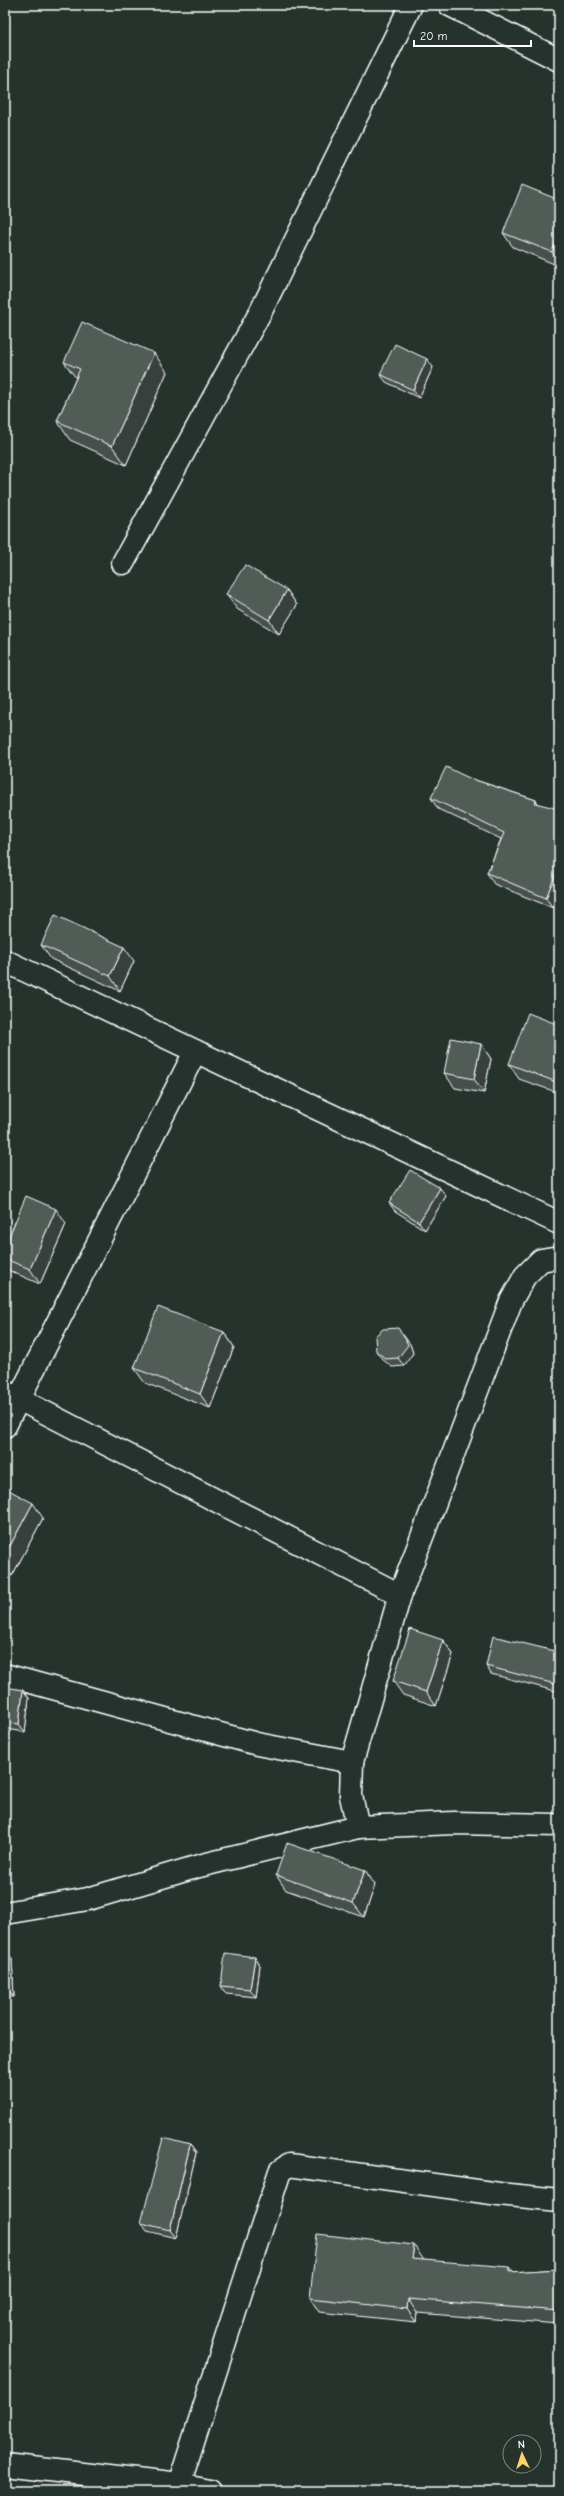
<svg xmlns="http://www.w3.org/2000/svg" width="564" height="2496" font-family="'Comic Neue',sans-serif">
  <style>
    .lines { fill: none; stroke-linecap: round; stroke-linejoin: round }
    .minor-casing { stroke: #fff; stroke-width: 25 }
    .minor { stroke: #26332d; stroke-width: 22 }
    .wall { fill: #464f4b; stroke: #fff }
    .shaded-wall { fill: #39403d; stroke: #fff }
    .building { fill: #515c57; stroke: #fff }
  </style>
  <rect width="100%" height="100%" fill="#26332d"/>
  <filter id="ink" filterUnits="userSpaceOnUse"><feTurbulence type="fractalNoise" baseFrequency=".025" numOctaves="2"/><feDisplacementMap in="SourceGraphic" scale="8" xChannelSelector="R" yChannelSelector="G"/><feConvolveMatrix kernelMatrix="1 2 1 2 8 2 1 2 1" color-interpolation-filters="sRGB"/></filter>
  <g filter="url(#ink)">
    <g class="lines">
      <defs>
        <g id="minor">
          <path d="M450 5 559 60"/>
          <path d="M123 563 261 311 411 5"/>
          <path d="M5 961 559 1223"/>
          <path d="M5 1392 400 1595"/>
          <path d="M5 1426 195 1052"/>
          <path d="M5 1675 257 1744 352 1762"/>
          <path d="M358 1827 351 1796 352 1762 400 1595 511 1301 525 1276 541 1260 559 1257"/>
          <path d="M5 1913 88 1899 199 1866 358 1827 454 1823 559 1825"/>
          <path d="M5 2465 179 2485 210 2491"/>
          <path d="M179 2485 280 2171 289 2165 499 2194 559 2200"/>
        </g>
      </defs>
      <!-- minor casing -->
      <use href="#minor" class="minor-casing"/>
      <!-- minor -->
      <use href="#minor" class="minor"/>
    </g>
    <!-- wall -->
    <g class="wall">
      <path d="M559 200V266L513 247 503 233Z"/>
      <path d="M64 362 167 372 126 465 70 440 57 421 76 378Z"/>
      <path d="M433 367 419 398 386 382 380 374Z"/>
      <path d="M287 590 297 605 279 634 237 609 226 594Z"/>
      <path d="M469 778 536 800 538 804 553 908 494 884 487 873 501 839 438 809 431 798Z"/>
      <path d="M41 945 134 961 120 991 51 959Z"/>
      <path d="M559 1025V1093L519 1079 509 1064Z"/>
      <path d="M481 1044 491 1059 484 1093 455 1088 444 1073Z"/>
      <path d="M446 1196 425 1230 395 1211 389 1203Z"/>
      <path d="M66 1224 40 1284 10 1271 5 1264V1246Z"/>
      <path d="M224 1332 234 1347 210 1408 145 1383 134 1368Z"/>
      <path d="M410 1344 413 1353 404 1366 392 1367 382 1359 376 1351Z"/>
      <path d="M5 1488 43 1518 12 1576 5 1572Z"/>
      <path d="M443 1640 453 1654 436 1706 403 1695 393 1681Z"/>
      <path d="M559 1652V1692L491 1674 486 1666Z"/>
      <path d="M5 1687 29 1698 25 1732 5 1729Z"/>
      <path d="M365 1870 375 1885 364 1917 286 1890 276 1875Z"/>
      <path d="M5 1948 12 1959 14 1997H5Z"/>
      <path d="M260 1965 256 1997 226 1994 221 1986Z"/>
      <path d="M190 2145 196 2153 176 2238 147 2231 141 2223Z"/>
      <path d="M423 2259V2260L514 2272 559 2269V2324L417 2313 416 2322 319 2312 310 2298Z"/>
    </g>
    <!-- shaded-wall -->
    <g class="shaded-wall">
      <path d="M559 234V263L552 252Z"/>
      <path d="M154 353 167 372 126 465 112 446Z"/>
      <path d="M427 359 433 367 419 398 413 390Z"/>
      <path d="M287 590 297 605 279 634 269 620Z"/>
      <path d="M559 865V893L553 908 546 898Z"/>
      <path d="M124 947 134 961 120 991 110 976Z"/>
      <path d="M481 1044 491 1059 484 1093 474 1079Z"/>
      <path d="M440 1188 446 1196 425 1230 419 1222Z"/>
      <path d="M56 1209 66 1224 40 1284 30 1269Z"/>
      <path d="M224 1332 234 1347 210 1408 200 1394Z"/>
      <path d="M404 1336 410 1344 413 1353 404 1366 398 1358Z"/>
      <path d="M33 1503 43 1518 12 1576 5 1566V1555Z"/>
      <path d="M443 1640 453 1654 436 1706 426 1692Z"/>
      <path d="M23 1690 29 1698 25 1732 19 1724Z"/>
      <path d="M365 1870 375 1885 364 1917 353 1903Z"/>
      <path d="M5 1948 12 1959 14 1997 5 1985Z"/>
      <path d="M255 1957 260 1965 256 1997 250 1989Z"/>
      <path d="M190 2145 196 2153 176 2238 170 2230Z"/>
      <path d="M414 2245 423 2259 422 2273 412 2259Z"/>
      <path d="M510 2267 520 2280 510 2272Z"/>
      <path d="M408 2299 417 2313 416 2322 407 2309Z"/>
    </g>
    <!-- building -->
    <g class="building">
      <path d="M522 185 559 200V234L552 252 503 233Z"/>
      <path d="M82 322 154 353 112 446 57 421 80 369 64 362Z"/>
      <path d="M395 344 427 359 413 390 380 374Z"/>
      <path d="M245 565 287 590 269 620 226 594Z"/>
      <path d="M446 767 469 778 536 800 535 803 559 809V865L546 898 487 873 504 833 431 798Z"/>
      <path d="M55 915 124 947 110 976 41 945Z"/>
      <path d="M528 1013 559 1025V1083L509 1064Z"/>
      <path d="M451 1038 481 1044 474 1079 444 1073Z"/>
      <path d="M410 1170 440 1188 419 1222 389 1203Z"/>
      <path d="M26 1196 56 1209 30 1269 5 1259V1246Z"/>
      <path d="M158 1307 224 1332 200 1394 134 1368Z"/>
      <path d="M398 1328 404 1336 408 1345 398 1358 386 1359 376 1351 375 1336 383 1329Z"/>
      <path d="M5 1488 33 1503 5 1555Z"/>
      <path d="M410 1629 443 1640 426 1692 393 1681Z"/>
      <path d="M493 1636 559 1652V1685L486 1666Z"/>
      <path d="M5 1687 23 1690 19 1724 5 1722Z"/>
      <path d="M287 1843 365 1870 353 1903 276 1875Z"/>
      <path d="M225 1953 255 1957 250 1989 221 1986Z"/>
      <path d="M163 2138 190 2145 170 2230 141 2223Z"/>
      <path d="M317 2234 414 2245 412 2259 510 2267V2272L559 2269V2311L408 2299 407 2309 310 2298Z"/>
    </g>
  </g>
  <!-- margin -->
  <rect width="564" height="2496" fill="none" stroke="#26332d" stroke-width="20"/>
  <rect x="10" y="10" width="544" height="2476" fill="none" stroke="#fff" stroke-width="1.5" filter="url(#ink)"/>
  <!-- north arrow -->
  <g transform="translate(522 2454) rotate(356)"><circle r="19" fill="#26332d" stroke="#7d8581"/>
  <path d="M0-3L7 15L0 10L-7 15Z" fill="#ffd166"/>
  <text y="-6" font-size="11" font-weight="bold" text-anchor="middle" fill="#ffffff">N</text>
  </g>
  <!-- scale -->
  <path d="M414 40v6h117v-6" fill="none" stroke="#ffffff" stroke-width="2"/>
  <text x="420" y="40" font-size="12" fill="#ffffff" stroke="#26332d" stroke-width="3" paint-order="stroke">20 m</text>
</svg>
